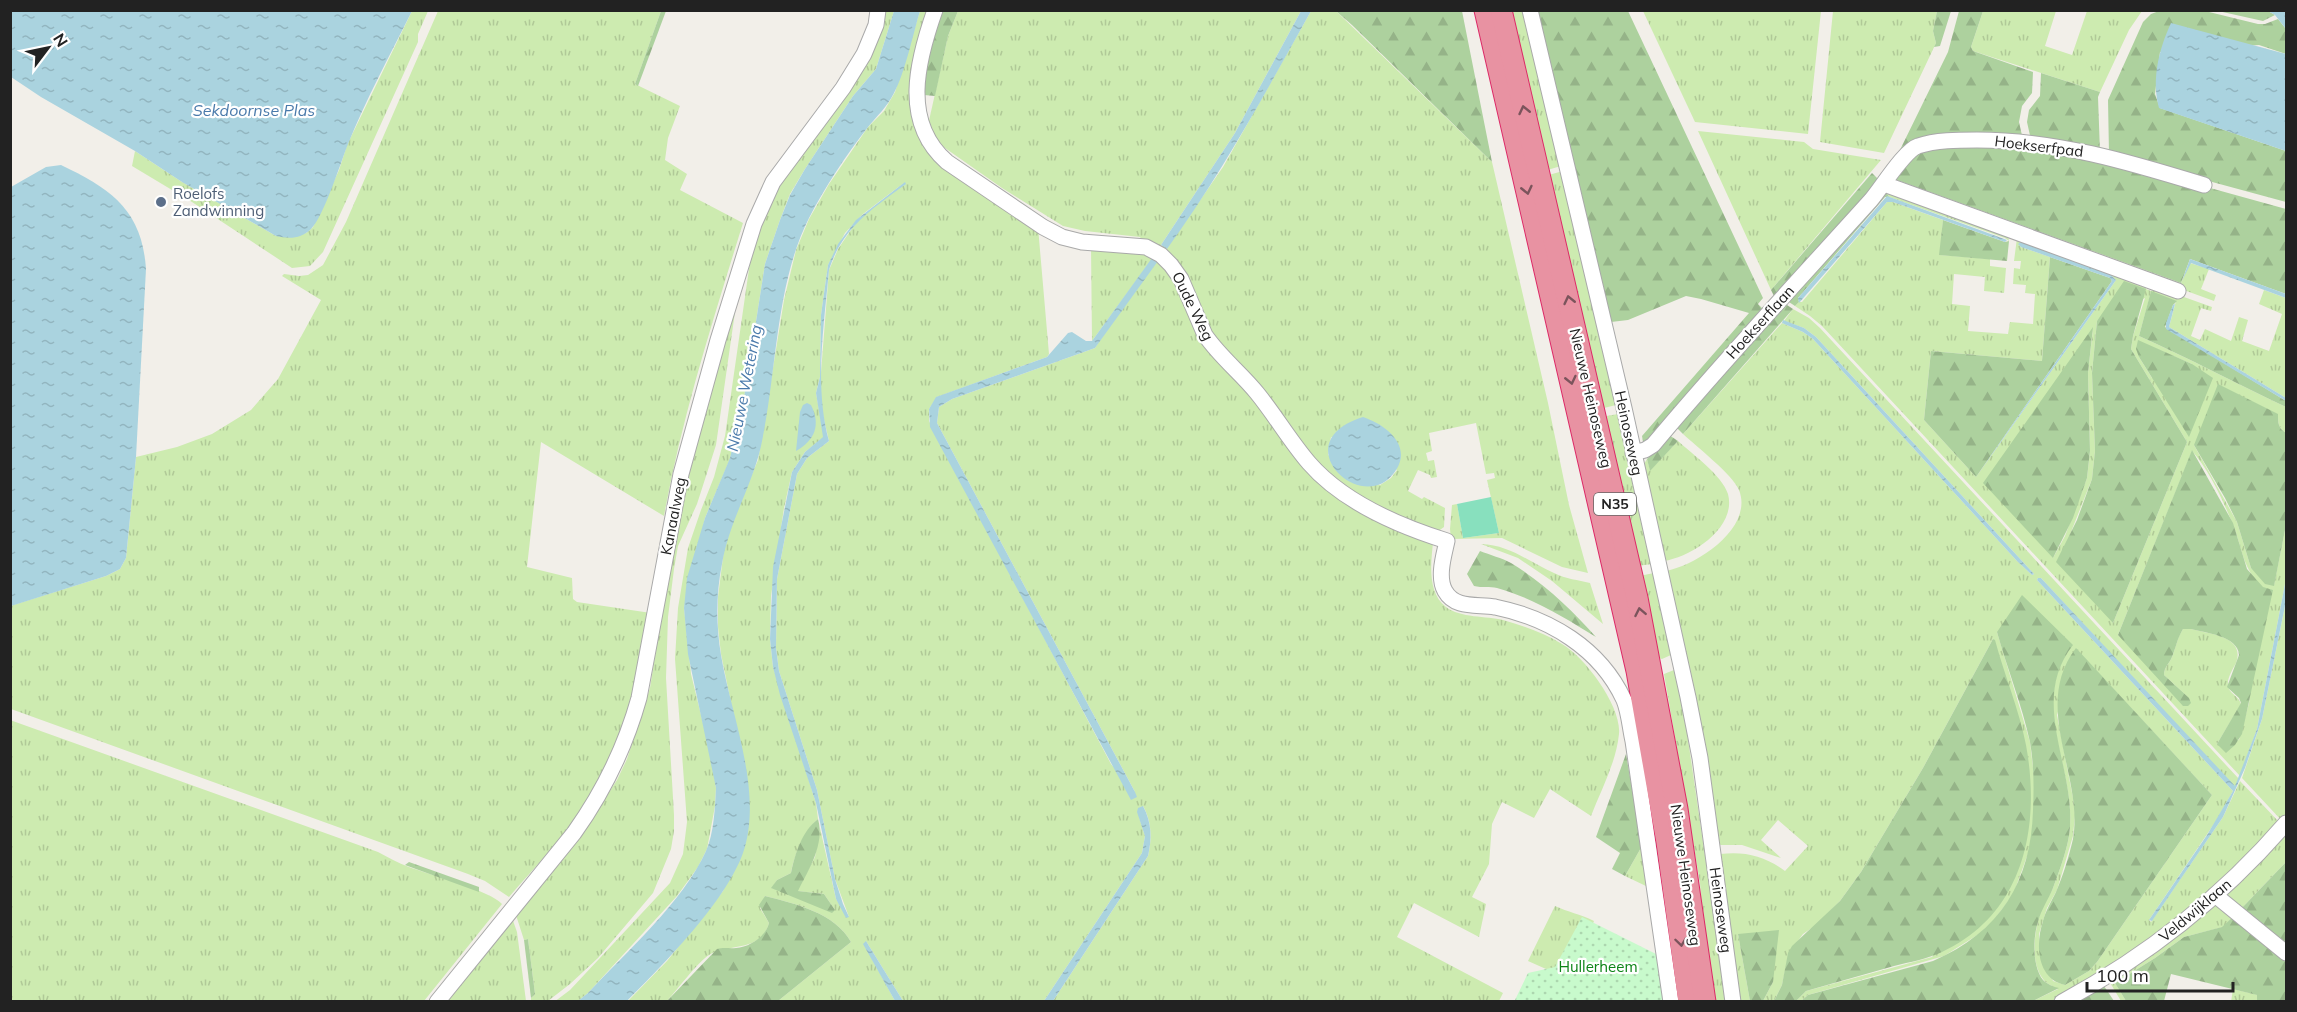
<svg xmlns="http://www.w3.org/2000/svg" width="2297" height="1012" font-family="Mulish,sans-serif">
  <style>
    .grass { fill: url(#grass-tufts); fill-rule: evenodd }
    .forest { fill: url(#forest-firs) }
    .park { fill: url(#park-dots) }
    .pitch { fill: #88e0be }
    .water { fill: url(#water-ripples) }
    .lines { fill: none; stroke-linecap: round; stroke-linejoin: round }
    .minor-casing { stroke: #a9a9a9; stroke-width: 17 }
    .highway-casing { stroke: #dc2a67; stroke-width: 23 }
    .minor { stroke: #fff; stroke-width: 15 }
    .highway { stroke: #e892a2; stroke-width: 21 }
    .oneway { stroke: #7b545c }
    .service-dot { fill: #5c6f8a; stroke: #fff; stroke-width: 2 }
    .labels { text-anchor: middle; dominant-baseline: central; stroke-width: 4.5; stroke-linejoin: round; paint-order: stroke }
    .shield { fill: #fff; stroke: #646464; stroke-width: 1.5 }
    .shield-label { font-size: 14px; font-weight: bold; fill: #222 }
    .street-label { font-size: 15px; fill: #222; stroke: #fff }
    .service-label { font-size: 15px; fill: #4e5e75; stroke: #fff; text-anchor: start }
    .park-label { font-size: 15px; fill: #0c8416; stroke: #fff }
    .water-label { font-size: 16px; font-style: italic; fill: #4a7aab; stroke: #fff }
  </style>
  <defs>
    <pattern id="grass-tufts" width="24" height="20" patternUnits="userSpaceOnUse" patternTransform="scale(1.5)"><rect width="24" height="20" fill="#cdebb0"/><path d="M3 7l-1-3M5 7V3M7 7l1-3M15 17l-1-3M17 17v-4M19 17l1-3" fill="none" stroke="#b0c997"/></pattern>
    <pattern id="forest-firs" width="22" height="20" patternUnits="userSpaceOnUse" patternTransform="scale(1.5)"><rect width="22" height="20" fill="#add19e"/><path d="M5 1l3.5 6h-7zM16 11l3.5 6h-7z" fill="#95b388"/></pattern>
    <pattern id="park-dots" width="8" height="8" patternUnits="userSpaceOnUse" patternTransform="scale(1.5)"><rect width="8" height="8" fill="#c8facc"/><path d="M2 2h.1M6 6h.1" fill="none" stroke="#acd6af" stroke-width="1.8" stroke-linecap="round"/></pattern>
    <pattern id="water-ripples" width="26" height="14" patternUnits="userSpaceOnUse" patternTransform="scale(1.5)"><rect width="26" height="14" fill="#aad3df"/><path d="M2 4q2-2 4 0t4 0M15 11q2-2 4 0t4 0" fill="none" stroke="#92b5bf"/></pattern>
  </defs>
  <rect width="100%" height="100%" fill="#f2efe9"/>
  <!-- grass -->
  <g class="grass">
    <path d="M412 11H428L418 34V42L323 252 310 266 292 268 192 202 132 166 135 151 182 182 276 236 306 233 313 227 339 170 347 145Z"/>
    <path d="M438 11H661L635 84 680 106 668 138 665 160 687 174 680 190 743 223C713 320 682 416 664 516L541 442 527 567 572 578 573 599 577 602 651 613C638 685 623 745 583 808 563 838 533 869 509 897L485 881 468 874 11 709 10 606 106 576 120 569 126 558 136 457 177 447 212 434 251 410 278 379 321 300 282 276 284 274 299 276 308 275 323 265 346 222Z"/>
    <path d="M881 11H894L876 69 853 96 805 169 790 194 780 220 765 264 744 398 730 459 705 518 684 608 691 674 712 760 716 788 715 806 707 849 698 867 677 896 588 993 578 1001 554 1002 570 990 670 883 683 854 687 822 675 659 678 608 688 548 701 510 714 477 725 436 751 255 768 200 825 118Z"/>
    <path d="M920 11H933L916 66 925 143 1038 227 1049 354 1047 357 937 397 929 409V421L1111 764 1135 792 937 423 939 407 952 399 1095 348 1152 259 1092 341 1091 247 1144 252 1169 267 1202 336 1303 459 1433 543C1431 562 1427 593 1446 607 1460 618 1487 616 1503 620 1524 626 1544 633 1562 644 1585 657 1622 707 1619 734 1616 763 1601 790 1591 816L1550 789 1534 818 1502 802 1492 824 1489 864 1472 897 1486 904 1479 937 1414 903 1397 937 1503 993 1499 1001H1053L1148 856C1152 839 1152 822 1143 806L1139 817 1145 836 1142 853 1044 1001H903L866 941 871 957 895 1001H778L851 942C835 913 796 904 765 896L760 908 769 923C761 953 727 943 709 955 696 964 678 989 667 1001L627 1002 667 961 723 891 749 809 748 786 721 654 718 627V597L724 549 736 512 758 460 784 300 796 250 809 219 829 184 868 127 884 111 895 92ZM905 182 857 221 838 249 829 270 820 385 822 411 829 441 807 458 797 474 777 579 776 648 779 671 817 790 835 879 849 917 836 899 820 828 815 857 797 891 824 894 835 910 772 888 777 880 791 873C794 856 804 830 818 819L816 803 773 667 770 639 771 596 784 508 792 472 805 452 824 437 816 393 820 377 821 315 828 265 845 233 863 214Z"/>
    <path d="M958 11H1301L1235 133 1161 245 1167 248 1223 167 1311 11H1336L1492 162 1548 403 1569 505 1588 573 1562 567 1502 538 1451 539 1450 529 1452 505 1457 504 1463 538 1499 533 1487 480 1495 478 1494 473 1486 474 1476 423 1429 433 1432 451 1426 453 1428 461 1434 460 1437 477 1431 478 1430 475 1418 470 1408 491 1422 499 1424 497 1445 508 1444 527 1437 532 1362 500 1323 469 1217 343 1187 282 1145 245 1140 237 1085 231 1063 226 1002 188 945 148 938 142 928 125 948 36ZM1331 437 1397 470 1391 478 1380 485 1328 455Z"/>
    <path d="M1507 11H1523L1561 166 1544 171Z"/>
    <path d="M1643 11H1821L1808 134 1695 122Z"/>
    <path d="M1833 11H1937L1933 31 1936 43 1884 153 1820 142Z"/>
    <path d="M1983 11H2056L2045 46 2072 55 2087 11H2142L2129 30 2100 92 1973 51 1971 47Z"/>
    <path d="M1698 131 1804 142 1813 149 1881 160 1771 290Z"/>
    <path d="M1563 171 1616 405 1600 409 1545 176Z"/>
    <path d="M1894 179 2181 283 2190 263 2209 269 2201 289 2216 295 2214 301 1892 184Z"/>
    <path d="M1885 190 2008 235 2009 241 2005 238 1889 197Z"/>
    <path d="M1890 201 1943 220 1940 255 1990 259V266L2006 268 2004 293 1984 291 1985 277 1954 274 1952 304 1970 306 1968 331 2008 334 2010 322 2033 324 2035 294 2025 293 2026 285 2013 284 2014 268 2020 269 2021 261H2014L2017 238 2146 285V289L2151 291 2156 287 2212 307 2211 311 2201 308 2191 336 2200 340 2205 329 2231 341 2239 317 2248 320 2242 341 2269 351 2282 314 2259 304 2264 290 2286 298V398L2169 327 2176 301 2151 292 2139 336C2189 358 2237 384 2286 407V433C2278 428 2278 423 2278 414L2194 445 2237 522 2251 568 2274 585 2286 525V579L2257 729 2240 776 1822 326 1810 316 1795 306 1799 302H1802L1887 202ZM2020 243 2111 275 2116 280 1976 477 1924 420 1931 351 2042 361 2050 257 2021 247ZM2145 298 2133 336 2131 349 2187 442 2113 623 2069 537 2092 479 2095 451 2092 373 2097 321ZM2093 328 2088 373 2090 451 2087 478 2065 536 2053 558ZM2138 341 2192 364 2152 378 2139 357ZM2192 451C2209 470 2223 500 2233 525 2243 550 2242 568 2263 588L2249 703 2239 740 2217 744 2241 704C2239 696 2228 693 2228 685 2227 678 2233 669 2236 663 2246 636 2209 634 2191 629H2183C2177 638 2176 647 2172 657 2169 664 2164 667 2164 675L2189 698 2118 635Z"/>
    <path d="M1793 309 1809 318 1820 328 2239 779 2236 786H2233L2041 578H2038L2037 580 2233 791 2216 821 2149 920 2151 922 2223 817 2240 781 2280 823 2191 913 2056 1001H2033L2058 989C2053 986 2046 984 2043 979 2029 961 2035 927 2042 908 2045 901 2050 895 2053 888 2059 872 2066 853 2069 836 2079 770 2026 707 2072 645L1997 632 2030 742 2035 785 2033 832 2030 848 2013 895 1993 921 1979 934 1944 956 1808 995 1801 1001H1796L1806 991 1932 957 2028 832V762L2025 743 1993 639 1923 768 1861 872 1840 901 1816 925 1803 934 1789 953 1782 985 1774 1001H1763L1773 982 1738 934 1750 1001H1738L1720 854C1745 851 1765 856 1785 871L1808 846 1778 820 1761 840 1781 858 1742 845H1721L1716 843 1666 571C1697 565 1754 528 1739 490 1733 475 1696 446 1683 434L1782 323 1803 332 1813 339 2017 561 2032 575 2034 574 1816 337 1804 328 1784 321ZM2076 649 2212 795 2097 962 2089 971 2065 985 2053 981 2039 946V934L2047 908 2057 890 2073 836 2075 815 2073 798 2057 715Z"/>
    <path d="M735 312 716 445 697 504 678 546 674 569 668 617 666 678 674 815V831L671 849 653 893 598 958 570 984 548 1001H531V998L535 994 528 939 524 940 515 912 583 832 617 780 627 759 650 688 669 565 695 438Z"/>
    <path d="M1618 414 1652 564 1637 566 1601 417Z"/>
    <path d="M1678 441C1692 454 1722 475 1728 494 1737 528 1691 557 1664 561L1644 464 1647 459 1650 470Z"/>
    <path d="M1481 544C1510 545 1529 562 1554 573 1566 579 1578 580 1590 583L1603 624 1552 581 1518 558Z"/>
    <path d="M1654 573 1671 655 1662 659 1659 658 1639 576Z"/>
    <path d="M2286 601V820L2283 822 2242 778 2262 719Z"/>
    <path d="M1674 670 1678 671 1710 890 1716 904 1730 1001H1714L1703 923 1700 883 1664 674Z"/>
    <path d="M10 720 378 852C388 857 398 863 409 867 428 874 491 891 502 904L424 1001H11Z"/>
    <path d="M2286 828V862L2239 911 2222 893Z"/>
    <path d="M1642 846 1648 887 1625 876Z"/>
    <path d="M2211 902 2235 915 2223 927 2184 937 2155 958 2115 983 2126 1001H2121L2109 981Z"/>
    <path d="M1555 906C1568 912 1580 914 1594 921L1583 945 1555 973 1528 961Z"/>
    <path d="M511 915 517 932 526 1001 442 1002Z"/>
    <path d="M2233 989 2258 995 2257 1001 2231 1002Z"/>
  </g>
  <!-- forest -->
  <g class="forest">
    <path d="M661 11H666L638 86 635 84Z"/>
    <path d="M942 11H958L948 36 935 96 924 95C924 65 934 38 942 11Z"/>
    <path d="M1336 11H1462L1492 162 1352 25Z"/>
    <path d="M1535 11H1628L1763 298 1758 304 1765 311 1644 447 1642 436 1749 313 1701 299 1686 296 1628 320 1611 322Z"/>
    <path d="M1937 11H1951L1940 46 1934 47 1936 43 1933 31Z"/>
    <path d="M1959 11H1983L1971 47 1973 51 2033 72 2032 93 2022 106 2019 122 2023 140 1994 137 1897 156 1948 52Z"/>
    <path d="M2159 11H2205L2258 24H2265L2278 19 2286 29V54L2259 45 2160 52 2155 94 2160 108 2286 151V202L2109 154 2108 100 2143 22 2151 14Z"/>
    <path d="M2218 11H2268L2275 15 2263 21Z"/>
    <path d="M2041 73 2100 92 2098 97 2100 152 2031 140 2027 122 2029 110 2040 96Z"/>
    <path d="M1993 144 2109 160 2286 209V294L2190 259 2181 283 1894 179 1917 151Z"/>
    <path d="M1872 173 1882 183 1775 298 1771 290Z"/>
    <path d="M1885 190 1889 197H1885L1798 298 1799 302 1795 306 1786 300Z"/>
    <path d="M1943 220 2005 242 2009 241 2007 261 1939 255Z"/>
    <path d="M2050 257 2110 278 2112 281 1976 477 1924 420 1931 351 2042 361Z"/>
    <path d="M2124 281 2146 289 2133 336 2131 349 2187 442 2113 623 2056 562 2077 520 2092 479 2095 451 2092 373 2097 321Z"/>
    <path d="M2151 291 2177 301 2173 305 2165 327 2286 401V407C2237 384 2189 358 2139 336Z"/>
    <path d="M1784 303 1793 309 1683 434 1676 427Z"/>
    <path d="M2093 327 2088 373 2090 451 2087 478 2073 518 2053 558 1983 483Z"/>
    <path d="M2138 340 2192 364 2213 378 2189 437 2139 357 2136 349Z"/>
    <path d="M2218 384 2278 414C2278 423 2278 428 2286 433V525L2274 586 2265 584 2251 568 2237 522 2225 498 2194 445Z"/>
    <path d="M1669 435 1678 441 1650 471 1647 459Z"/>
    <path d="M2192 450 2233 523 2247 569 2263 587 2273 590 2242 734 2235 745 2226 753 2217 744 2241 703 2239 698 2227 687 2239 655C2238 636 2206 633 2191 629H2183C2177 639 2176 647 2172 657 2169 664 2164 667 2164 675L2189 698 2191 703 2188 706H2183L2118 635Z"/>
    <path d="M1480 551C1490 555 1502 558 1511 563 1544 583 1571 609 1596 637 1565 618 1533 598 1497 588 1490 586 1482 588 1474 586L1467 574Z"/>
    <path d="M2022 595 2073 645C2027 704 2079 771 2069 836 2066 853 2059 872 2053 888 2048 900 2041 910 2038 922 2033 937 2032 966 2043 980 2047 984 2054 987 2059 988L2033 1001H1801L1808 995 1933 961C2000 932 2031 882 2033 810 2034 787 2034 765 2030 742 2022 705 2007 668 1997 632Z"/>
    <path d="M1993 639 1995 640C2004 674 2019 709 2026 745 2041 826 2024 914 1942 952 1927 959 1910 962 1894 966 1865 974 1835 983 1806 991L1796 1001H1774L1782 985 1788 953 1792 946 1840 901 1861 872 1923 768Z"/>
    <path d="M2076 648 2212 795 2097 962 2089 971 2065 985C2037 979 2035 945 2043 921 2046 910 2051 902 2056 892 2063 876 2069 856 2073 839 2084 775 2031 707 2076 648Z"/>
    <path d="M1626 754 1642 846 1625 876 1612 869 1620 853 1596 837Z"/>
    <path d="M818 819C825 844 809 869 798 891L824 894 835 910 832 913 771 888 777 880 791 873C795 854 802 831 818 819Z"/>
    <path d="M409 862 479 887V892L405 865Z"/>
    <path d="M2286 862V945L2239 911Z"/>
    <path d="M765 896C796 904 835 913 851 942L778 1001H667L717 949C724 947 730 949 736 948 750 947 766 936 769 923L759 905Z"/>
    <path d="M2235 915 2286 957V1001H2257V995L2171 974 2164 1001H2126L2115 983 2155 958 2184 937 2222 927Z"/>
    <path d="M1779 930 1773 982 1763 1001H1750L1738 934Z"/>
    <path d="M528 939 535 994 531 998 524 940Z"/>
    <path d="M2102 983 2114 1001 2071 1002Z"/>
  </g>
  <!-- park -->
  <path class="park" d="M1582 917 1658 955 1666 1002H1514L1528 973 1555 967Z"/>
  <!-- pitch -->
  <path class="pitch" d="M1491 497 1499 533 1463 538 1457 504Z"/>
  <!-- water -->
  <g class="water">
    <path d="M10 11 11 10 412 11C390 55 366 99 348 144 340 164 324 216 311 229 301 239 289 239 276 236L182 182 135 151 41 97 11 77Z"/>
    <path d="M894 11H920C913 34 905 73 894 93 887 107 877 116 868 127 846 155 825 187 809 218 775 285 777 373 761 446 752 486 729 522 722 564 716 593 716 626 721 655 731 716 764 792 743 853 726 901 664 964 627 1001H578L588 993C626 952 683 902 706 851 714 833 715 808 716 788L688 654 684 608 687 578 705 518 730 458 744 398 765 264 780 220 790 195 805 169 853 96 876 69Z"/>
    <path d="M1301 11H1311C1266 92 1222 173 1167 249L1161 245 1235 133Z"/>
    <path d="M2268 11H2286V29L2275 15Z"/>
    <path d="M2171 23 2286 54V151L2159 108C2151 80 2159 49 2171 23Z"/>
    <path d="M61 165C112 189 142 211 146 269L136 457 126 558 120 569 106 576 11 606V187L46 167Z"/>
    <path d="M905 182 906 184C872 209 842 228 829 270 824 326 814 386 829 441L807 458 797 474 777 579 776 648 779 671 817 790 835 879 843 904 849 917 846 918 836 899 816 803 780 695 773 667 770 639 773 567 792 472 805 452 823 437 816 393 820 377 821 315 828 265 838 244 856 220Z"/>
    <path d="M1887 196 2007 240 2005 242 1893 202H1887L1799 303 1798 298Z"/>
    <path d="M2021 242 2111 275 2116 280 1976 477 2112 281 2110 278 2021 247 2018 244Z"/>
    <path d="M1152 258 1158 261 1095 348 952 399 939 407 937 423 1135 792 1137 797 1131 800 930 427 929 409 936 397 1047 357 1068 333 1072 332 1086 341H1092Z"/>
    <path d="M2190 259 2286 294V298L2191 263 2182 281Z"/>
    <path d="M2175 304 2169 327 2286 398V401L2166 329V323L2173 305Z"/>
    <path d="M1783 320 1804 328 1816 337 2034 574 2032 575 2017 561 1813 339 1803 332 1782 323Z"/>
    <path d="M807 403 811 405C821 425 815 440 796 451L800 412 803 405Z"/>
    <path d="M1363 417C1387 425 1414 447 1394 473 1361 517 1283 442 1363 417Z"/>
    <path d="M2038 578H2041L2235 786 2257 729 2286 579V601L2262 719 2245 768 2223 817 2152 921 2149 920 2207 835 2233 791 2037 580Z"/>
    <path d="M1143 806C1152 823 1152 839 1148 856L1053 1001H1044L1142 853 1145 836 1137 812 1138 808Z"/>
    <path d="M866 941 903 1001H895L863 944Z"/>
  </g>
  <g class="lines">
    <defs>
      <g id="minor">
        <path d="M935 10C917 61 901 122 947 162L1043 227 1062 237 1082 242 1146 247 1161 255 1171 265 1181 279 1205 335C1220 357 1241 373 1257 393 1275 415 1290 441 1309 463 1342 501 1399 526 1447 541 1444 555 1437 577 1445 591 1455 609 1477 604 1495 607 1549 618 1600 648 1624 700 1629 712 1630 728 1633 741L1671 1002"/>
        <path d="M1530 10 1624 408 1688 697 1700 758 1733 1002"/>
        <path d="M1884 184 2178 291"/>
        <path d="M1633 453 1645 450 1653 445C1723 361 1798 281 1871 200 1882 187 1905 150 1918 146 1936 140 1958 140 1977 140 2056 140 2129 162 2204 185"/>
        <path d="M2215 895 2286 953"/>
        <path d="M437 1002 574 833C604 791 625 748 639 698L681 474 718 340 754 224 773 182 843 88 864 54 876 25 878 10"/>
        <path d="M2062 1002C2147 956 2223 896 2286 823"/>
      </g>
      <g id="highway">
        <path d="M1485 10 1637 671 1667 842 1689 1002"/>
        <path d="M1501 10 1637 598 1677 809 1705 1002"/>
      </g>
    </defs>
    <!-- minor casing -->
    <use href="#minor" class="minor-casing"/>
    <!-- highway casing -->
    <use href="#highway" class="highway-casing"/>
    <!-- minor -->
    <use href="#minor" class="minor"/>
    <!-- highway -->
    <use href="#highway" class="highway"/>
  </g>
  <!-- one-way arrows -->
  <defs><path id="oneway-chevron" d="M-2-3.5L2.5 0L-2 3.5" fill="none" stroke-width="1.6" stroke-linecap="round" stroke-linejoin="round" transform="scale(1.5)"/></defs>
  <g class="oneway">
    <use href="#oneway-chevron" transform="translate(1524 110) rotate(-103)"/>
    <use href="#oneway-chevron" transform="translate(1527 190) rotate(77)"/>
    <use href="#oneway-chevron" transform="translate(1569 300) rotate(-103)"/>
    <use href="#oneway-chevron" transform="translate(1571 380) rotate(77)"/>
    <use href="#oneway-chevron" transform="translate(1640 612) rotate(-101)"/>
    <use href="#oneway-chevron" transform="translate(1681 942) rotate(82)"/>
  </g>
  <!-- markers -->
  <circle class="service-dot" cx="161" cy="202" r="6"/>
  <g class="labels">
    <!-- shield labels -->
    <rect class="shield" x="1594" y="493" width="42" height="22" rx="4.5"/>
    <g class="shield-label">
      <text x="1615" y="504">N35</text>
    </g>
    <!-- street labels -->
    <g class="street-label">
      <text transform="translate(2039 146) rotate(7)">Hoekserfpad</text>
      <text transform="translate(1193 306) rotate(64)">Oude Weg</text>
      <text transform="translate(1760 322) rotate(-48)">Hoekserflaan</text>
      <text transform="translate(1591 398) rotate(77)">Nieuwe Heinoseweg</text>
      <text transform="translate(1629 433) rotate(78)">Heinoseweg</text>
      <text transform="translate(673 516) rotate(-79)">Kanaalweg</text>
      <text transform="translate(1686 875) rotate(82)">Nieuwe Heinoseweg</text>
      <text transform="translate(1721 910) rotate(82)">Heinoseweg</text>
      <text transform="translate(2195 910) rotate(-40)">Veldwijklaan</text>
    </g>
    <!-- service labels -->
    <g class="service-label">
      <text x="173" y="193">Roelofs<tspan x="173" dy="17">Zandwinning</tspan></text>
    </g>
    <!-- park labels -->
    <g class="park-label">
      <text x="1598" y="966">Hullerheem</text>
    </g>
    <!-- water labels -->
    <g class="water-label">
      <text x="254" y="110">Sekdoornse Plas</text>
      <text transform="translate(744 388) rotate(-79)">Nieuwe Wetering</text>
    </g>
  </g>
  <!-- border -->
  <rect width="2297" height="1012" fill="none" stroke="#222222" stroke-width="24"/>
  <!-- north arrow -->
  <g transform="translate(48 48) rotate(58)" stroke="#ffffff" stroke-width="4.5" paint-order="stroke">
  <path d="M0-4.5L10 22L0 15L-10 22Z" fill="#222222"/>
  <text y="-9" font-size="16" font-weight="bold" text-anchor="middle" fill="#222222">N</text>
  </g>
  <!-- scale -->
  <path d="M2087 982v9h146v-9" fill="none" stroke="#222222" stroke-width="3"/>
  <text x="2096" y="982" font-size="18" fill="#222222" stroke="#ffffff" stroke-width="4.5" paint-order="stroke">100 m</text>
</svg>
